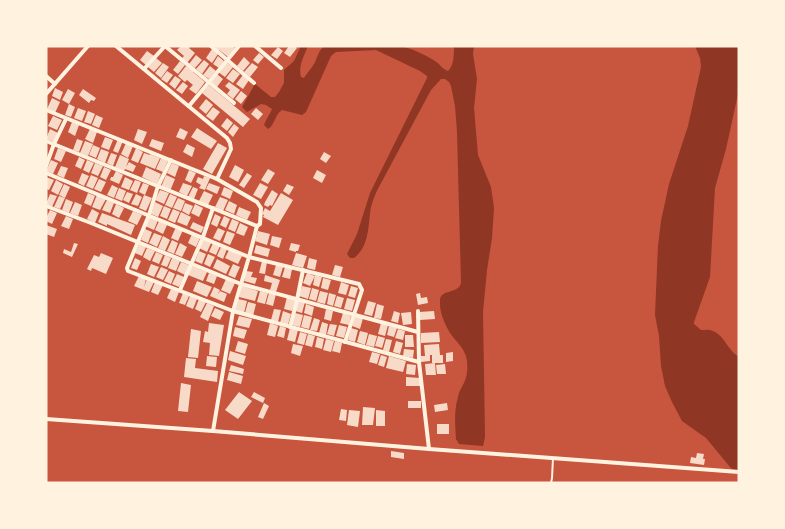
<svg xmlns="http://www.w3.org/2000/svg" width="785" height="529" font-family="'DM Sans',sans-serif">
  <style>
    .water { fill: #8f3625 }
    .building { fill: #f7dbc8 }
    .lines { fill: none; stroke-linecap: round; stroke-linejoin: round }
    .service { stroke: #fff3e0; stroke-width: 2 }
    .minor { stroke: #fff3e0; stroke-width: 4 }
  </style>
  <rect width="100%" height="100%" fill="#c8553d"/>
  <!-- water -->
  <g class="water">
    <path d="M301 46H308C304 56 298 66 301 77L304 78C307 73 311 69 314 64 318 57 318 50 325 46L404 47C415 50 426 55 435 61 440 64 442 69 448 71 454 66 454 54 454 46H474L473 54 477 79 474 108 478 155 491 187 494 208 492 238 487 270 483 312 485 437 483 446 459 444 456 439C455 425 454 410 458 397 459 391 462 387 464 383 468 375 468 364 466 356 463 348 458 343 453 337 446 328 439 312 440 301 440 288 458 295 461 283L457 132 455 106 451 86 449 82 445 79H441L431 90 380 185C376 192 373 199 371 207 368 224 370 246 354 258H350L347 254 357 234 370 193 427 78V76L420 71 376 50 336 52 331 56 306 112 302 115 282 110C275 114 275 125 268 129L264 125C266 119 270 114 272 109L266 105 261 104 247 112 242 107 255 84 271 97H275L279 92 284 83V70L294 61Z"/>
    <path d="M695 46H739V88L738 94 726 149 715 188 710 277 694 322V324L701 330C705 330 709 329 713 331 725 336 728 351 739 357V470L732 469 730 467 706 438 682 421 672 402 665 386 661 366 659 336 655 315 658 246 661 221 669 184 688 126 701 67 700 58Z"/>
  </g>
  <!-- building -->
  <g class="building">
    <path d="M181 46H189L190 47 189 48 195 53 187 63 182 58 184 56 177 50Z"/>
    <path d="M217 46H232L235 48 228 57 219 50 218 51 215 49Z"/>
    <path d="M289 46H295L297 48 290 57 284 53Z"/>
    <path d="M278 47 283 51 277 59 271 55Z"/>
    <path d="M212 49 218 54 212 63 206 58Z"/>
    <path d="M147 51 154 56 146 65 140 60Z"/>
    <path d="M259 53 264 57 258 64 253 60Z"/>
    <path d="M196 55 202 60 195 68 189 64Z"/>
    <path d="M218 56 224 61 219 68 213 64Z"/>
    <path d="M244 57 250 63 243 71 237 66Z"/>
    <path d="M156 58 162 63 154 72 148 67Z"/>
    <path d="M204 60 209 64 202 74 196 69Z"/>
    <path d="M180 61 185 65 178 74 173 70Z"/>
    <path d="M226 62 233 67 225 77 218 72Z"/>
    <path d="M163 63 169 67 161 78 155 73Z"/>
    <path d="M252 63 258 67 250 77 244 72Z"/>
    <path d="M186 66 194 71 193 72 205 82 196 94 189 89 193 85 187 80 185 82 178 76Z"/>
    <path d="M210 66 216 71 209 79 203 75Z"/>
    <path d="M233 69 240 74 233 83 226 78Z"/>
    <path d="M167 71 173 75 167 83 161 79Z"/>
    <path d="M217 74 223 79 217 87 211 82Z"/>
    <path d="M243 75 249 80 243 89 236 84Z"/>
    <path d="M175 76 181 80 175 89 169 84Z"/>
    <path d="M183 82 188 86 182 94 176 90Z"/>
    <path d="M229 82 240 90 233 99 227 94 230 90 225 86Z"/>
    <path d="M209 85 250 119 243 127 202 93Z"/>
    <path d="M55 88 63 92 60 100 52 96Z"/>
    <path d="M68 89 75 93 69 104 62 100Z"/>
    <path d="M83 89 96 98 94 101 91 100 89 103 79 95Z"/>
    <path d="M241 91 247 96 241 104 235 99Z"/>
    <path d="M52 98 60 102 55 113 47 109Z"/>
    <path d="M206 99 213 105 206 114 199 108Z"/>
    <path d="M69 104 75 107 71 117 65 115Z"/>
    <path d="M213 107 220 112 213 121 206 116Z"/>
    <path d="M78 108 86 111 82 121 74 118Z"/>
    <path d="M256 108 263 114 258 120 251 114Z"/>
    <path d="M88 111 95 114 91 124 84 122Z"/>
    <path d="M96 115 103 118 99 128 92 125Z"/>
    <path d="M53 116 62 120 57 130 48 126Z"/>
    <path d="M227 118 233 123 227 131 221 126Z"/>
    <path d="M72 122 79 125 75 136 68 132Z"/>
    <path d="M234 124 239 128 233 137 228 132Z"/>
    <path d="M180 128 188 132 184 140 176 137Z"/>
    <path d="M197 128 217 141 211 149 191 137Z"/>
    <path d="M50 129 58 133 54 142 46 139Z"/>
    <path d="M90 129 97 132 93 143 85 139Z"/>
    <path d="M138 129 147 132 142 144 134 140Z"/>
    <path d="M105 137 113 140 109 150 101 147Z"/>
    <path d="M77 139 83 141 79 152 73 150Z"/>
    <path d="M118 139 123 141 118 153 113 151Z"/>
    <path d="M152 139 164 143 161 151 149 146Z"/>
    <path d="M85 141 93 144 88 156 80 153Z"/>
    <path d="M126 143 133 146 128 158 121 154Z"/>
    <path d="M218 143 227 148 212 174 203 169Z"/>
    <path d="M187 144 195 148 192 157 183 152Z"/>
    <path d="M93 145 100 148 96 158 89 155Z"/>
    <path d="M58 148 66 151 61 162 54 159Z"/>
    <path d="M136 148 143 152 138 163 131 160Z"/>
    <path d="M101 149 109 152 105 163 97 159Z"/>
    <path d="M324 152 331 156 326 163 320 159Z"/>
    <path d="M111 153 117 155 113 166 107 163Z"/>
    <path d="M144 153 150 155V154L160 158 155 169 140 163Z"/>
    <path d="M120 155 129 159 126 167 129 162 136 166 133 172 125 169 124 171 115 167Z"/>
    <path d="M79 157 85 160 81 169 75 166Z"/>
    <path d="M161 158 168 161 163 172 156 169Z"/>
    <path d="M51 160 58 163 53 174 46 171Z"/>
    <path d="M87 160 94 163 89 173 83 170Z"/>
    <path d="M95 163 103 166 98 176 91 173Z"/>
    <path d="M172 163 179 166 175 177 167 173Z"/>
    <path d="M235 165 244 170 238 182 229 177Z"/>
    <path d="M61 166 68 168 64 178 57 175Z"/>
    <path d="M104 167 111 170 106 180 100 177Z"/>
    <path d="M146 167 161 174 157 184 142 177Z"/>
    <path d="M268 169 275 173 268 184 261 180Z"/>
    <path d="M189 170 196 173 191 183 185 180Z"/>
    <path d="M317 170 326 175 322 183 313 178Z"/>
    <path d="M116 171 123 175 119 184 110 180 111 177H113Z"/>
    <path d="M82 173 89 176 84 186 78 183Z"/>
    <path d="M247 173 252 176 244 188 239 185Z"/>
    <path d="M91 175 98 178 93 189 86 186Z"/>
    <path d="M166 175 175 179 170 191 161 187Z"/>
    <path d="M204 176 210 178 205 190 199 188 201 185 196 182 198 177 203 179Z"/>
    <path d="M46 177 54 180 49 190 46 189Z"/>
    <path d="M125 177 133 181 129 190 121 187Z"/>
    <path d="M99 179 106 182 101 192 94 189Z"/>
    <path d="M56 180 63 184 58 195 51 191Z"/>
    <path d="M135 180 141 182 137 193 130 190Z"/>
    <path d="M143 183 149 185 145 195 139 192Z"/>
    <path d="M183 183 192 186 187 196 179 192Z"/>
    <path d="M209 183 220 187 217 194 206 189Z"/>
    <path d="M260 183 268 187 261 199 253 195Z"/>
    <path d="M64 184 70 187 65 198 59 195Z"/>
    <path d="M287 184 294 187 289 195 283 191Z"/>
    <path d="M112 185 118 188 114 198 107 195Z"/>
    <path d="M193 187 198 189 194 199 188 197Z"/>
    <path d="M224 187 233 191 230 199 221 195Z"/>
    <path d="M119 188 126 191 122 201 115 198Z"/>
    <path d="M160 190 169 193 164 204 155 200Z"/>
    <path d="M272 190 278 194 272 206 270 205 268 207 264 205 265 202Z"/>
    <path d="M204 191 213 195 208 205 199 201Z"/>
    <path d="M127 192 133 194 129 203 123 200Z"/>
    <path d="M88 193 95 196 91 206 84 203Z"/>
    <path d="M281 193 293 200 278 225 263 217 264 215 262 214 265 208 270 211Z"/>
    <path d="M50 194 57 196 52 207 46 204Z"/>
    <path d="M136 194 142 197 138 206 131 204Z"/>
    <path d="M170 194 177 197 172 208 165 205Z"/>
    <path d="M97 195 106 199 100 210 92 207Z"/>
    <path d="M144 195 152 198 146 211 139 208Z"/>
    <path d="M59 196 65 198 60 209 54 207Z"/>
    <path d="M220 197 228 200 223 211 215 207Z"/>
    <path d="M178 198 185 201 181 211 173 208Z"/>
    <path d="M66 199 73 202 69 213 62 210Z"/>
    <path d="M107 200 114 203 110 213 102 210Z"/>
    <path d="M229 201 237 205 234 214 225 210Z"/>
    <path d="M75 202 82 205 78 216 70 213Z"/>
    <path d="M155 202 163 206 158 217 151 214Z"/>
    <path d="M185 203 193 206 189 215 182 211Z"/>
    <path d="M116 204 124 208 119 218 112 214Z"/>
    <path d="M195 204 203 208 199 217 191 213Z"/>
    <path d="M164 206 171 209 167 219 160 216Z"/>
    <path d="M239 207 251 212 247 220 236 215Z"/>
    <path d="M92 209 99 213 95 223 87 219Z"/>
    <path d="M173 209 180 212 175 223 168 220Z"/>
    <path d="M50 210 57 213 52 224 46 221V218Z"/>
    <path d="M133 211 142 215 137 225 128 221Z"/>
    <path d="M181 212 191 217 187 226 177 222Z"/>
    <path d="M102 213 135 225 131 235 107 224V226L98 222Z"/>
    <path d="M215 214 221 217 217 227 211 224Z"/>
    <path d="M66 216 73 219 69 229 61 226Z"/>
    <path d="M149 216 158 220 154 230 145 226Z"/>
    <path d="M224 216 230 219 226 228 220 225Z"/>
    <path d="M232 219 239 222 235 232 228 229Z"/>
    <path d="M159 221 167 225 163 234 155 230Z"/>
    <path d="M193 222 204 227 201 233 190 228Z"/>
    <path d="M240 223 248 227 244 236 236 233Z"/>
    <path d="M46 225 57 229 54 237 46 234Z"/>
    <path d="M176 227 183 230 178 241 171 238Z"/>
    <path d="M218 228 225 231 220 241 213 238Z"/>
    <path d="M145 229 152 232 148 243 141 240Z"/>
    <path d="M227 231 235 234 230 245 223 242Z"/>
    <path d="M258 231 270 234 267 245 255 241Z"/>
    <path d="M154 233 162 236 157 247 149 243Z"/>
    <path d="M192 234 200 238 196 247 188 243Z"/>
    <path d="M163 236 170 240 165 251 158 248Z"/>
    <path d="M272 236 282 238 279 248 270 245Z"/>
    <path d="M204 238 212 241 207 252 199 248Z"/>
    <path d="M172 240 178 243 174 254 167 251Z"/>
    <path d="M74 243 78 244 72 257 63 253 64 249 71 252Z"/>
    <path d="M180 243 187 247 182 257 175 254Z"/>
    <path d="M213 243 220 246 216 255 209 252Z"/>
    <path d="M291 243 300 245 298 251H296V252L289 250Z"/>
    <path d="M139 244 146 247 142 256 135 253Z"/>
    <path d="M256 245 270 249 268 257 254 253Z"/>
    <path d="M221 247 227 249 223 259 217 256Z"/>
    <path d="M147 248 155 251 150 261 143 257Z"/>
    <path d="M229 250 242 256 238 264 225 258Z"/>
    <path d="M199 251 206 254 202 264 195 261Z"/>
    <path d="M156 252 163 255 159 264 152 261Z"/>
    <path d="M101 253 113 258 106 274 92 268 91 271 87 269 94 255 99 257Z"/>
    <path d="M296 253 307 256 303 268 292 265Z"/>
    <path d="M208 254 215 257 210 267 204 264Z"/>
    <path d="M165 255 171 258 167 267 161 265Z"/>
    <path d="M135 258 141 261 137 270 131 268Z"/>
    <path d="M172 258 180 261 176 271 168 268Z"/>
    <path d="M309 258 317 260 315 270 307 268Z"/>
    <path d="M217 259 230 266 226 274 213 268Z"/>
    <path d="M262 261 267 262 265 274 259 273Z"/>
    <path d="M181 262 189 265 185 275 177 271Z"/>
    <path d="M151 264 159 267 154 277 147 274Z"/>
    <path d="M233 264 240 267 235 278 228 275Z"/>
    <path d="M276 265 283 267 280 277 273 275Z"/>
    <path d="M335 265 343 267 340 277 332 275Z"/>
    <path d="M192 266 207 272 203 281 188 275Z"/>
    <path d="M161 267 168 270 163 280 156 277Z"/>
    <path d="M285 267 292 269 290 279 282 277Z"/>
    <path d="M169 271 175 274 171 284 164 281Z"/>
    <path d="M246 271 253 272 251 277 257 278 255 284 244 281Z"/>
    <path d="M209 273 217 276 214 284 206 281Z"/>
    <path d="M307 273 315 276 310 286 303 283Z"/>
    <path d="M177 274 184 277 179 287 172 284Z"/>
    <path d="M265 275 280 280 276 292 270 290 272 283 264 281Z"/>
    <path d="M315 275 322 277 319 287 313 285Z"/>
    <path d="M139 276 146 279 144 287 147 279 154 282 149 292 134 286Z"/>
    <path d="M323 278 331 280 328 290 321 288Z"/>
    <path d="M226 279 235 283 230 294 221 290Z"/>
    <path d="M197 281 212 287 207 297 193 291Z"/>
    <path d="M155 282 163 285 158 295 151 292Z"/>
    <path d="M341 282 349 285 346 295 338 293Z"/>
    <path d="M242 286 258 291 255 301 239 297Z"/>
    <path d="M302 286 311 288 308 299 299 296Z"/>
    <path d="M351 286 358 288 355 298 348 296Z"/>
    <path d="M214 287 220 290 217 295 220 291 227 294 224 302 210 296Z"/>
    <path d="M312 288 319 290 316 301 309 299Z"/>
    <path d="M171 289 179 292 175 302 167 298Z"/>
    <path d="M260 291 268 293 265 304 257 302Z"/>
    <path d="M320 291 328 293 325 304 317 302Z"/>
    <path d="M183 293 189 296 185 305 179 303Z"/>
    <path d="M269 293 276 294 273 306 266 304Z"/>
    <path d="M329 293 336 295 333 306 327 304Z"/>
    <path d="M420 293 421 298 427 297 428 303 418 305 416 294Z"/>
    <path d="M190 296 197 299 193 309 186 306Z"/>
    <path d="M337 296 344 298 341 308 334 306Z"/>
    <path d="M287 297 296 300 292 311 284 309Z"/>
    <path d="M347 298 355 300 352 311 344 309Z"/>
    <path d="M199 299 206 302 201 312 195 309Z"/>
    <path d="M238 299 247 301 244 313 235 310Z"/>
    <path d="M298 300 305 302 302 313 295 311Z"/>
    <path d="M368 301 376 303 372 316 364 314Z"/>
    <path d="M248 302 256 304 253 316 245 313Z"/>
    <path d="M207 303 214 306 208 321 200 317Z"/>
    <path d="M306 304 314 307 312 316 304 313Z"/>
    <path d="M377 304 384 306 381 319 374 318Z"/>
    <path d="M215 308 224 312 220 320 211 316Z"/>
    <path d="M274 309 281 310 278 322 271 320Z"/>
    <path d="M326 309 333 311 331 321 324 319Z"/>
    <path d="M283 311 291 314 288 325 280 323Z"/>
    <path d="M394 311 400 313 398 323 391 321Z"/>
    <path d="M434 311 435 319 420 320 419 312Z"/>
    <path d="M411 312 412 324 403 325 401 313Z"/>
    <path d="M295 313 303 315 300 327 291 325Z"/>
    <path d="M343 313 351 316 349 325 340 323Z"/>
    <path d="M304 315 312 317 309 329 301 327Z"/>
    <path d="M239 316 252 319 249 328 236 325Z"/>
    <path d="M355 316 363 318 360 329 352 326Z"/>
    <path d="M314 318 320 320 317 331 310 330Z"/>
    <path d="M322 322 328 324 326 335 319 333Z"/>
    <path d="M209 323 224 325 219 356 209 355 210 343 203 342 205 331 208 332Z"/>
    <path d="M270 323 278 326 275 337 267 335Z"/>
    <path d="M381 323 388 325 385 336 378 334Z"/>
    <path d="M330 324 337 325 334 336 327 334Z"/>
    <path d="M339 325 347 327 344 338 336 336Z"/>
    <path d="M280 326 286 328 284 338 277 336Z"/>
    <path d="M389 326 397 328 394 337 387 335Z"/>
    <path d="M235 327 247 330 244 339 233 336Z"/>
    <path d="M290 328 298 330 295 342 287 340Z"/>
    <path d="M351 328 358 330 355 342 348 340Z"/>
    <path d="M191 329 201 331 198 358 188 357Z"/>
    <path d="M398 329 405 331 403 340 395 338Z"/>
    <path d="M360 331 368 333 365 345 357 342Z"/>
    <path d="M300 332 307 334 304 345 297 343Z"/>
    <path d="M439 332 440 342 421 343V333Z"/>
    <path d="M308 334 315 336 312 347 305 345Z"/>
    <path d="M369 334 377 336 374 347 366 345Z"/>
    <path d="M405 335H413L414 347H405Z"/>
    <path d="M378 336 385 338 382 348 375 346Z"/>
    <path d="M317 337 324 339 322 349 315 347Z"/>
    <path d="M326 339 334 341 331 352 323 350Z"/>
    <path d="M386 339 392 340 389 352 383 350Z"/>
    <path d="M238 341 248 344 245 354 235 351Z"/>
    <path d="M335 341 342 343 340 353 332 351Z"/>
    <path d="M396 341 403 343 400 354 393 352Z"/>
    <path d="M293 344 303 346 300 356 291 353Z"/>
    <path d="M439 344 440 355H443V363H432V355H430V361L421 362V356H425L424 345Z"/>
    <path d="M404 349 414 350 413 358 403 356Z"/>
    <path d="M230 351 246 356 243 365 228 360Z"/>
    <path d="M372 352 380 354 377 364 369 362Z"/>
    <path d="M453 352V361L446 362V353Z"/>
    <path d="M381 355 387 357 384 367 378 365Z"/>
    <path d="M207 356 217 357 216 367 206 366Z"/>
    <path d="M389 356 406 361 403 372 386 368Z"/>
    <path d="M186 358 196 359 195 368 218 371 217 382 184 377Z"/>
    <path d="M435 363 436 375H426L425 364Z"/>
    <path d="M407 364 416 365 415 375 406 374Z"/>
    <path d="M445 364 446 374H437L436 365Z"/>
    <path d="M231 365 244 369 243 374 229 371Z"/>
    <path d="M229 372 243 376 241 384 227 380Z"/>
    <path d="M406 377 420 378V386H406Z"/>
    <path d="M181 383 191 385 188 412 178 411Z"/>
    <path d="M239 392 252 401 238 419 225 410Z"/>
    <path d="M254 392 265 398 263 403 251 397Z"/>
    <rect x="408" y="401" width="13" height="7"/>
    <path d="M264 403 269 406 263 419 258 417Z"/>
    <path d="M447 403 448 410 435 412 434 405Z"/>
    <path d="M363 407 375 408 373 425H362Z"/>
    <path d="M341 409 347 410 346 421 339 420Z"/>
    <path d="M349 410 360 411 358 427 347 425Z"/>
    <path d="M376 410 385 411V426H376Z"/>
    <rect x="437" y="424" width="12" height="10"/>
    <path d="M391 451 404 453V459L391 457Z"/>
    <path d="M697 453 704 454 703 459H705L704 465 690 463 691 457 696 458Z"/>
  </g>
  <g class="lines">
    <!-- service -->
    <path class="service" d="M551 483 552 478 553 458"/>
    <!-- minor -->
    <g class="minor">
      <path d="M116 46 227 138 230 143 231 149 217 179 257 202 261 208 260 224 257 226 249 257 233 311 213 431"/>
      <path d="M165 46 234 103"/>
      <path d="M211 46 254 83"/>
      <path d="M255 46 281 68"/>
      <path d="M144 69 165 46"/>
      <path d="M46 76 55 84"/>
      <path d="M46 94 88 46"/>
      <path d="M189 106 239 46"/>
      <path d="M46 110 217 179"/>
      <path d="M46 141 257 226"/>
      <path d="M171 160 158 186 149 215 127 268 128 271 233 311 419 362"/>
      <path d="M46 166 54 144 66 119"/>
      <path d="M46 173 249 257 359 284 362 290 345 342"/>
      <path d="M46 206 91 223 241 284 418 332"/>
      <path d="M180 290 203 237 213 208"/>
      <path d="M418 311 419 362 429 449"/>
      <path d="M290 327 297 300 303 270"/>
      <path d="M46 419 213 431 429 449 739 472"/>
    </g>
  </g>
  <!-- border -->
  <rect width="785" height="529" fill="none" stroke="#fff3e0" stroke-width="95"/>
</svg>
